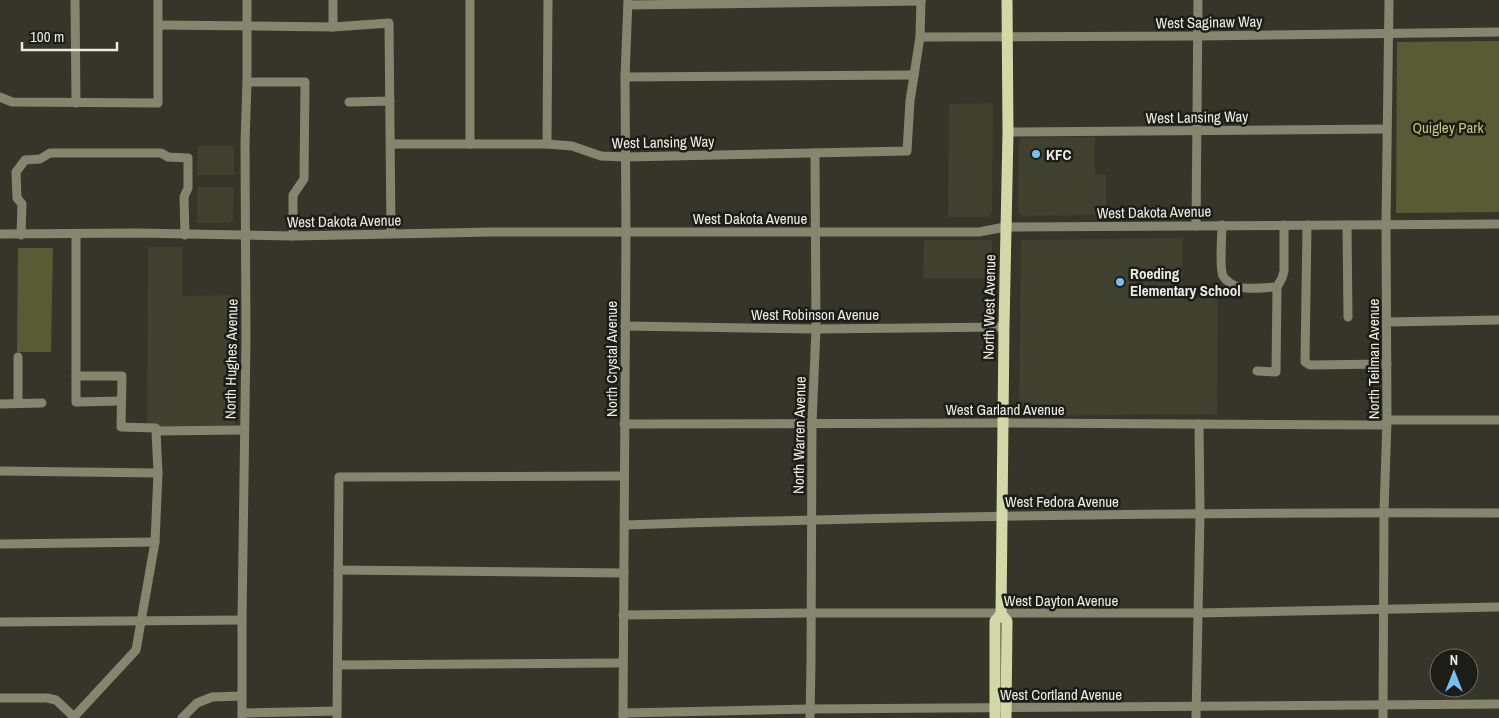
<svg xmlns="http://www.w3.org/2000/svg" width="1499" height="718" font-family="'Archivo Narrow',sans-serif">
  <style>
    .built { fill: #40412f }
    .green { fill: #585b34 }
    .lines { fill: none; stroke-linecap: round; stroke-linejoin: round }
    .minor { stroke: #84866e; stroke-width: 9 }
    .major { stroke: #d2d8a6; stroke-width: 11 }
    .poi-dot { fill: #74c0f6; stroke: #1c1d17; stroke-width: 2 }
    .labels { text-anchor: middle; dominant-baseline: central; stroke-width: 5; stroke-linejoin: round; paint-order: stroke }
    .street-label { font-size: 15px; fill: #ebece4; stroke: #1c1d17 }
    .park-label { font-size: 15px; fill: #c2c974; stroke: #1c1d17 }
    .poi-label { font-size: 15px; font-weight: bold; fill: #ebece4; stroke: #1c1d17; text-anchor: start }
  </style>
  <rect width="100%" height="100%" fill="#353629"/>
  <!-- built -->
  <g class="built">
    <path d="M993 103 992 213 988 217H948L949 104Z"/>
    <path d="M1095 137V174L1106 175V215L1023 216 1018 213 1019 141 1021 138Z"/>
    <path d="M198 146H234V175H197Z"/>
    <path d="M197 187H234L233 220 230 223H197Z"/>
    <path d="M1183 238 1182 298H1218L1217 414 1019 416 1021 240Z"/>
    <path d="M924 240H992V278H923Z"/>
    <path d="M148 247H183V296L233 295V320L236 321 235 431 147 432Z"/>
  </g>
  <!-- green -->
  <g class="green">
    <path d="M1499 41V212L1396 213 1397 42Z"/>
    <path d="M18 248H53L51 352H17Z"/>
  </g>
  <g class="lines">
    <!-- minor -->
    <g class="minor">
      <path d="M75 0 76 103"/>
      <path d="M333 0V27"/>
      <path d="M470 0V144"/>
      <path d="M628 5 921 1"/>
      <path d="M159 25 333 27 389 23 391 233"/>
      <path d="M920 37 1198 36 1499 32"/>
      <path d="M625 77 914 75"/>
      <path d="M247 82H305L304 179 293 195V236"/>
      <path d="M0 97 12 102 158 103V0"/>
      <path d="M349 102 390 101"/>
      <path d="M1008 132 1387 129"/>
      <path d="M391 144H547L572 146 601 156 626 157 907 151 910 101 920 37 921 0"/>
      <path d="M547 144 548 0"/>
      <path d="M1222 225C1222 236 1219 268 1223 276 1226 281 1233 285 1238 287 1250 290 1265 287 1277 287"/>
      <path d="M1307 225 1305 362 1310 365 1387 364"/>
      <path d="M1347 225 1348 317"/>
      <path d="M1196 226 1198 0"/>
      <path d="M0 234 137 233 293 236 492 232H979L1005 227 1499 224"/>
      <path d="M76 234V376H122L121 427 156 428"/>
      <path d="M21 235 22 204 17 198 16 172 25 160 40 159 50 153H161L168 157 188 158V188L184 197 185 235"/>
      <path d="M1387 322 1499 320"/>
      <path d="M625 326 816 329 1004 327"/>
      <path d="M18 357V403"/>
      <path d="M1257 371 1276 372 1277 287 1282 278 1284 271V225"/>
      <path d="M76 376V402L121 401"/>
      <path d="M0 404 42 403"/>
      <path d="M1387 420H1499"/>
      <path d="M624 424 1003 423 1386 425"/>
      <path d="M0 471 158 473"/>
      <path d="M625 525C916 516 1208 512 1499 513"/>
      <path d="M0 544 155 542"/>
      <path d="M338 570 624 573"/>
      <path d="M623 615 811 613H1198L1499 607"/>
      <path d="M0 622 242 620"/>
      <path d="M338 665 622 663"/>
      <path d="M0 698H47L56 700 74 717"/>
      <path d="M242 713 337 711"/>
      <path d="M623 713 810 709 1499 704"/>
      <path d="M73 718 136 650 155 542 158 473 156 431 244 430"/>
      <path d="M182 718 197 703 212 697 242 696"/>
      <path d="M242 718V620L246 338 245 143 247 82V0"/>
      <path d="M337 718 339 477 624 476"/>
      <path d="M623 718 626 232 625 77 628 0"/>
      <path d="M810 718 811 662 812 423 816 329 815 153"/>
      <path d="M1196 718 1200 514 1199 424"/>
      <path d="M1383 718 1384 512 1387 420 1386 224 1389 0"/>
    </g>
    <!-- major -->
    <g class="major">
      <path d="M995 718V621L1001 614"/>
      <path d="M1006 718 1007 621 1001 614 1004 327 1008 132 1007 0"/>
    </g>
  </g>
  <!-- markers -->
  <g class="poi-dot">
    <circle cx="1036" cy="154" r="5"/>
    <circle cx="1120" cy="282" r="5"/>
  </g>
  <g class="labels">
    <!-- street labels -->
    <g class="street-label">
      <text transform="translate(1209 22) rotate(-1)">West Saginaw Way</text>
      <text transform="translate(1197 117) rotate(-1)">West Lansing Way</text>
      <text transform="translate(663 142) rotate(-1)">West Lansing Way</text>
      <text transform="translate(1154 212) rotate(-1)">West Dakota Avenue</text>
      <text x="750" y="218">West Dakota Avenue</text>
      <text transform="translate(344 221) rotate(-1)">West Dakota Avenue</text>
      <text transform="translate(989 307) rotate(-89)">North West Avenue</text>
      <text x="815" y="314">West Robinson Avenue</text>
      <text transform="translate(231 359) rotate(-89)">North Hughes Avenue</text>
      <text transform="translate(611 359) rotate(-90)">North Crystal Avenue</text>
      <text transform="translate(1373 359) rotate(-90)">North Teilman Avenue</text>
      <text x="1005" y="409">West Garland Avenue</text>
      <text transform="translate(799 435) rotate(-89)">North Warren Avenue</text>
      <text x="1062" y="501">West Fedora Avenue</text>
      <text x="1061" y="600">West Dayton Avenue</text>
      <text x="1061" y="694">West Cortland Avenue</text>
    </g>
    <!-- park labels -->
    <g class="park-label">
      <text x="1448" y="127">Quigley Park</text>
    </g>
    <!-- poi labels -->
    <g class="poi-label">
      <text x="1046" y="154">KFC</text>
      <text x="1130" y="273">Roeding<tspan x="1130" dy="17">Elementary School</tspan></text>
    </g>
  </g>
  <!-- north arrow -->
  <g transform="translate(1454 673)"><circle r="24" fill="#1c1d17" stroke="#6f7069"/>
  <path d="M0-4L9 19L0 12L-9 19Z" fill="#74c0f6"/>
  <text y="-8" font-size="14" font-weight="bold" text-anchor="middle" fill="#ebece4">N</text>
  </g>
  <!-- scale -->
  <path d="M22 42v8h95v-8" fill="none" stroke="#ebece4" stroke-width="2.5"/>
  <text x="30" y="42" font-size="15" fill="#ebece4" stroke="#1c1d17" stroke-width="4" paint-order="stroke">100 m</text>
</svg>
